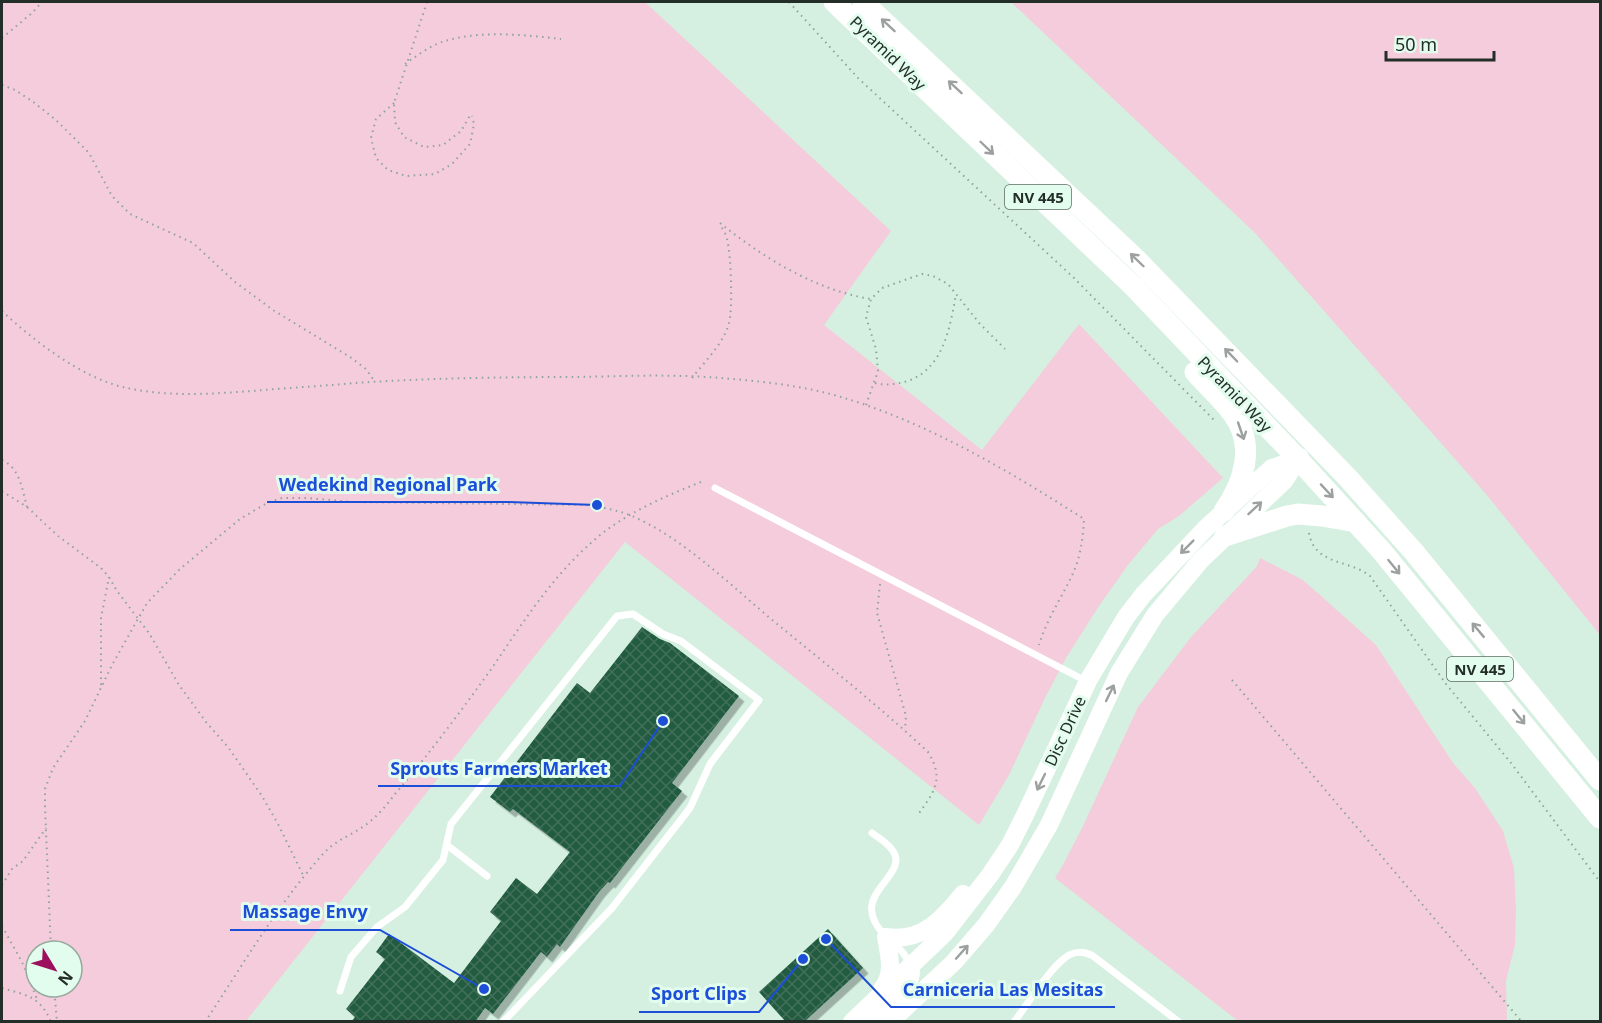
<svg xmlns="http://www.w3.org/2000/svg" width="1602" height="1023" font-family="'Noto Sans',sans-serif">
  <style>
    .green { fill: #f4ccdb; fill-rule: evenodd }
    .building { fill: url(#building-cross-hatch); filter: url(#shadow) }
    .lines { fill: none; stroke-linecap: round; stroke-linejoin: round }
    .path { stroke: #8fa398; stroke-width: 2; stroke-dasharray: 1.5 4.5; stroke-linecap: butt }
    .service { stroke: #fff; stroke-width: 7 }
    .secondary { stroke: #fff; stroke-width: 18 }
    .primary { stroke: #fff; stroke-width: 21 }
    .oneway { stroke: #9ca19f }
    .labels { text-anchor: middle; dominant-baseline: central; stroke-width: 6; stroke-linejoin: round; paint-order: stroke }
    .shield { fill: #e2fdee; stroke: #5d6c64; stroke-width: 1.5 }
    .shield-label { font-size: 15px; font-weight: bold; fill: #242e29 }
    .street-label { font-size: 16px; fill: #242e29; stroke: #e2fdee }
    .leader { fill: none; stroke: #1d4ed8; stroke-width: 2 }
    .callout-dot { fill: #1d4ed8; stroke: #e2fdee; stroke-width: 2 }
    .callout-label { font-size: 18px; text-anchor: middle; font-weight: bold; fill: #1d4ed8; stroke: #e2fdee; stroke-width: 6; stroke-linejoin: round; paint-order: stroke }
  </style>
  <defs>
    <pattern id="building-cross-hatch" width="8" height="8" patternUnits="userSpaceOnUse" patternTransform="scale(1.5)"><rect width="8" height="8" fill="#245b41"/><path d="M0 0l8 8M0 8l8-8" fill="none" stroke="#436f5a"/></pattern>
    <filter id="shadow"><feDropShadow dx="5.5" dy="5.5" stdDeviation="0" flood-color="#0004"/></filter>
  </defs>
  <rect width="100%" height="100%" fill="#d5f0e1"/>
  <!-- green -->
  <g class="green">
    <path d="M2 2H645L891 231 824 325 982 450 1079 324 1223 478 1179 516 1158 529 1128 565 1099 606 1066 658 1045 698 1009 775 979 825 625 542 246 1021 2 1022ZM36 951H72V987H36Z"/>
    <path d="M1011 2H1600V635L1486 494 1255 233Z"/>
    <path d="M1260 558 1303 580 1376 645 1453 763 1475 788 1503 831 1514 868 1516 910 1515 945 1506 981 1507 1021H1238L1055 878 1064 863 1083 826 1138 707 1191 637 1248 576 1257 566Z"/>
  </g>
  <!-- building -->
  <g class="building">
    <path d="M642 627 660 639 670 643 739 696 672 783 682 791 610 883 608 882 599 892 560 947 557 944 547 957 541 952 493 1014 485 1008 475 1022H351L355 1017 346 1009 385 959 376 952 389 934 454 983 501 921 490 912 516 878 537 894 570 852 513 809 510 812 490 797 577 683 590 693Z"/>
    <path d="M828 929 863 968 804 1022H786L759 992Z"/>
  </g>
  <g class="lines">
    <!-- path -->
    <g class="path">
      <path d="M427 2 394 103 395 122 404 137 424 147 443 145 461 131 471 114"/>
      <path d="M789 2 858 78 1073 277 1214 420"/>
      <path d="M2 38 32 13 42 2"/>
      <path d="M405 64C418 55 431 45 445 41 480 30 526 35 561 39"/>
      <path d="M2 85 15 90 32 101 56 120 89 153 112 196 130 214 193 243 235 282 273 310 350 357 366 369 375 382"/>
      <path d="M394 103 376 119 371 138 376 158 388 170 406 176 435 174 452 164 470 144 474 124 472 116"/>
      <path d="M720 223C764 258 815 290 871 299"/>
      <path d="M2 311C34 341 83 379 127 388 169 397 210 394 252 391 286 388 321 386 355 383 429 378 504 377 578 377 624 376 674 374 721 378 758 381 798 385 834 395 923 420 1006 469 1084 519 1083 537 1081 554 1074 571 1063 596 1047 618 1039 645"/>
      <path d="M692 378C705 361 724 343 729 323 733 308 731 254 727 239 726 234 723 230 721 226"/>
      <path d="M875 383C886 386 897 384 908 381 944 368 950 327 956 294"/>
      <path d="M866 405 878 371 876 349 866 317 871 299 882 288 922 274 933 276 948 284 980 324 1005 349"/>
      <path d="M2 460C20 468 22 489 27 507"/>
      <path d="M2 491 27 507 58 536 101 568 109 577 117 591 149 633 179 685 206 722 228 747 262 796 278 824 304 877"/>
      <path d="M1309 533C1315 566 1349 559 1370 576L1446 684 1511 763 1600 882"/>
      <path d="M880 584 877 613 906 716 905 730"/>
      <path d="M1232 680 1522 1022"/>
      <path d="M101 685V618L109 577"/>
      <path d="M2 885 12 869 23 861 46 828"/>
      <path d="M2 926 22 962 37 999"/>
      <path d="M51 951 45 807V789L53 768 85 721 112 665 147 603 180 569 240 519 267 503 282 498H307L353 502 588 505C603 508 618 510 632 516 687 540 735 590 782 628 831 668 881 708 928 752 945 780 934 792 917 816"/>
      <path d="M54 987 57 1022"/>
      <path d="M2 988C26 995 40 996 51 1022"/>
      <path d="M205 1022C243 965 277 905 323 854 334 841 350 836 364 826 376 818 386 806 395 794 429 754 461 711 492 668 525 619 557 569 604 532 633 510 668 495 701 482"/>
    </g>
    <!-- service -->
    <g class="service">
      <path d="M715 488 1086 681"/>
      <path d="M872 833C879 838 888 843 893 851 907 871 867 889 872 913 876 936 903 944 910 965"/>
      <path d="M447 845 487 876"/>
      <path d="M340 991 351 957 377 927 405 907 443 860 451 824 617 616 633 614 663 634 681 641 759 700 710 764 690 808 612 908 503 1022"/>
      <path d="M1014 1022C1027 1005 1050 968 1066 957 1074 951 1084 951 1093 956L1179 1022"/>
    </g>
    <!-- secondary -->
    <g class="secondary">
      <path d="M882 989C895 973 889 955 886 937 922 942 942 920 963 894"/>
      <path d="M852 1022 945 933 990 875 1010 845 1025 815 1089 679 1126 617 1143 595 1206 528 1272 468 1298 459"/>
      <path d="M870 1022C885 1008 910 993 911 972"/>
      <path d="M890 1022 954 962 986 925 1013 887 1049 825 1119 673 1155 615 1201 560 1284 481 1300 457"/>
    </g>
    <!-- primary -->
    <g class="primary">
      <path d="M834 2 1133 286 1298 459 1380 549 1600 818"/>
      <path d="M863 2 1137 260 1348 478 1414 552 1600 780"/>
      <path d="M1195 372C1207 386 1222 399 1233 414 1256 445 1244 483 1224 511"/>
      <path d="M1225 536 1287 516 1298 514 1322 516 1356 522"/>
    </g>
  </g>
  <!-- one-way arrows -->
  <defs><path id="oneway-shaft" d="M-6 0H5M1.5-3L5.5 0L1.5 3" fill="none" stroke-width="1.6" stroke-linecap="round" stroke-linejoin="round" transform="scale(1.5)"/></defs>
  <g class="oneway">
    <use href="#oneway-shaft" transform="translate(888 25) rotate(-137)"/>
    <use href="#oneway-shaft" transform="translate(955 87) rotate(-137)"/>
    <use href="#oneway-shaft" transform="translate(987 148) rotate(44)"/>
    <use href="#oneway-shaft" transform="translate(1137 260) rotate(-136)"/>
    <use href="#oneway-shaft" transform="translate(1231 355) rotate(-134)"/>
    <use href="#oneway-shaft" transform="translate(1241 431) rotate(71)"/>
    <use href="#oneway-shaft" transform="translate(1327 491) rotate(47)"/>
    <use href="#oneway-shaft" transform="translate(1255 508) rotate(-43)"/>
    <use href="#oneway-shaft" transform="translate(1187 547) rotate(135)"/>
    <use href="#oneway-shaft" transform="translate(1394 567) rotate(51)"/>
    <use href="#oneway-shaft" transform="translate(1478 630) rotate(-130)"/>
    <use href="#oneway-shaft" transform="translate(1110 693) rotate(-64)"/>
    <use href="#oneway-shaft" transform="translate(1519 717) rotate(51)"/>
    <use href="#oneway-shaft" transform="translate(1041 782) rotate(116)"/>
    <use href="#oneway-shaft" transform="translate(962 952) rotate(-48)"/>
  </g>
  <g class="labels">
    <!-- shield labels -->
    <g class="shield">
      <rect x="1005" y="185" width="66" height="24" rx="4.5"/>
      <rect x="1447" y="657" width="66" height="24" rx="4.5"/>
    </g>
    <g class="shield-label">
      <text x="1038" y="197">NV 445</text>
      <text x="1480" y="669">NV 445</text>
    </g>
    <!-- street labels -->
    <g class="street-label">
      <text transform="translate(888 53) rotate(44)">Pyramid Way</text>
      <text transform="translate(1235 394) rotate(46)">Pyramid Way</text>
      <text transform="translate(1065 731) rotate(-65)">Disc Drive</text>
    </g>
  </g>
  <!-- callouts -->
  <path class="leader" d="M597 505L509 502H267M663 721L620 786H378M484 989L380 930H230M826 939L891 1007H1115M803 959L759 1012H639"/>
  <g class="callout-dot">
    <circle cx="597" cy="505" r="6"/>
    <circle cx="663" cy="721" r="6"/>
    <circle cx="484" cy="989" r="6"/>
    <circle cx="826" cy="939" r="6"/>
    <circle cx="803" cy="959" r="6"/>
  </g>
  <g class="callout-label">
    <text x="388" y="491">Wedekind Regional Park</text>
    <text x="499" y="775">Sprouts Farmers Market</text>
    <text x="305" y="918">Massage Envy</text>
    <text x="1003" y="996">Carniceria Las Mesitas</text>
    <text x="699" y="1000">Sport Clips</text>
  </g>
  <!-- border -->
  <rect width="1602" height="1023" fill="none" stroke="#242e29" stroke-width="6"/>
  <!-- north arrow -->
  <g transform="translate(54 969) rotate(128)"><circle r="28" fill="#e2fdee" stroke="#96aa9f" stroke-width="1.5"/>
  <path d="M0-4.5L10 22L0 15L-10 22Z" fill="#9d105e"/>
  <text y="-9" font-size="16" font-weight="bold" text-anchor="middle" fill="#242e29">N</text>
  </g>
  <!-- scale -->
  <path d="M1386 51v9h108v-9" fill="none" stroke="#242e29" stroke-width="3"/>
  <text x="1395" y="51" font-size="18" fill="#242e29" stroke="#e2fdee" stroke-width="4.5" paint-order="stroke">50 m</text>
</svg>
